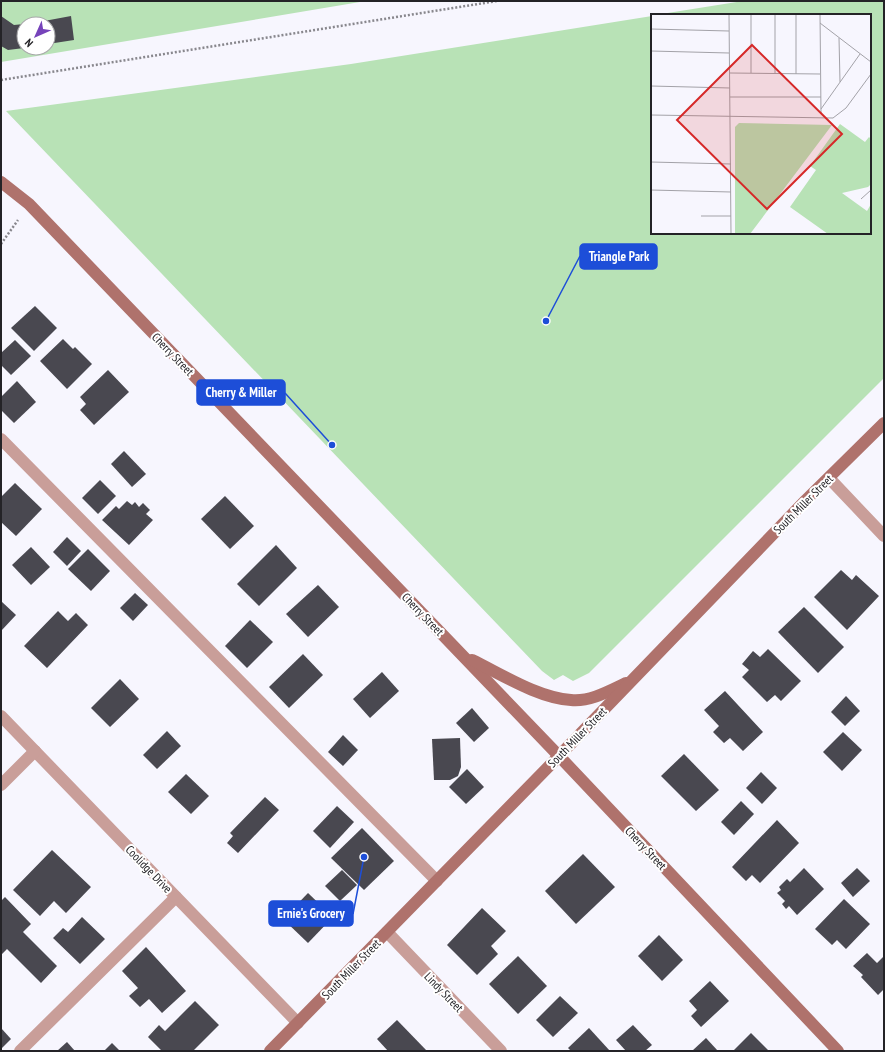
<svg xmlns="http://www.w3.org/2000/svg" width="885" height="1052" font-family="'PT Sans Narrow',sans-serif">
  <style>
    .green { fill: #b8e2b6; fill-rule: evenodd }
    .building { fill: #494850 }
    .lines { fill: none; stroke-linecap: round; stroke-linejoin: round }
    .path { stroke: #88878d; stroke-width: 2.5; stroke-dasharray: 2 2; stroke-linecap: butt }
    .lane { stroke: #c99e99; stroke-width: 12 }
    .street { stroke: #c99e99; stroke-width: 12 }
    .secondary { stroke: #af726c; stroke-width: 12 }
    .labels { text-anchor: middle; dominant-baseline: central; stroke-width: 4; stroke-linejoin: round; paint-order: stroke }
    .street-label { font-size: 12px; fill: #242327; stroke: #fff }
    .inset-road { fill: none; stroke: #a3a2a8; stroke-width: 1 }
    .view { fill: #d62828; fill-opacity: 0.15; stroke: #d62828; stroke-width: 2 }
    .inset-edge { fill: none; stroke: #242327; stroke-width: 2 }
    .leader { fill: none; stroke: #1d4ed8; stroke-width: 1.5 }
    .callout-dot { fill: #1d4ed8; stroke: #fff; stroke-width: 1.5 }
    .callout { fill: #1d4ed8; stroke: #1d4ed8; stroke-width: 1.5 }
    .callout-label { font-size: 13px; text-anchor: middle; font-weight: bold; fill: #fff }
  </style>
  <rect width="100%" height="100%" fill="#f7f6fe"/>
  <!-- green -->
  <g class="green">
    <path d="M1 1H366L1 62ZM24 24H48V48H24Z"/>
    <path d="M743 1H884V378L589 673 573 681 563 675 554 680 542 671 6 111 351 64 652 16V233H870V15H655Z"/>
  </g>
  <!-- building -->
  <g class="building">
    <path d="M1 16 14 25 24 24V48L8 50 1 46Z"/>
    <path d="M71 16 74 40 48 44V24H28Z"/>
    <path d="M35 306 57 328 34 351 11 328Z"/>
    <path d="M63 339 73 349 75 347 92 364 67 389 40 361Z"/>
    <path d="M15 340 31 356 11 375 1 365V353Z"/>
    <path d="M108 370 129 392 94 425 80 410 86 404 80 397Z"/>
    <path d="M17 381 36 402 14 423 1 410V397Z"/>
    <path d="M124 451 146 474 132 487 111 464Z"/>
    <path d="M100 480 116 496 98 514 82 498Z"/>
    <path d="M15 483 42 509 16 536 1 522V497Z"/>
    <path d="M225 496 254 526 230 549 201 519Z"/>
    <path d="M127 501 132 505 135 502 139 507 143 503 150 510 146 514 153 520 129 545 102 520 116 506 119 509Z"/>
    <path d="M67 537 81 551 67 566 53 552Z"/>
    <path d="M276 545 297 568 259 606 237 584Z"/>
    <path d="M31 547 50 567 31 585 12 565Z"/>
    <path d="M88 549 110 571 91 591 68 569Z"/>
    <path d="M841 570 852 580 856 575 879 596 847 630 814 597Z"/>
    <path d="M318 585 339 607 308 637 286 614Z"/>
    <path d="M135 593 148 605 133 621 120 608Z"/>
    <path d="M1 601 16 615 1 631Z"/>
    <path d="M804 607 844 647 818 673 778 632Z"/>
    <path d="M58 611 68 621 76 613 88 625 47 668 24 646Z"/>
    <path d="M250 620 273 642 247 668 225 646Z"/>
    <path d="M768 649 801 681 781 701 775 695 767 702 742 677 749 670 742 664 753 651 760 657Z"/>
    <path d="M303 654 323 675 289 708 269 687Z"/>
    <path d="M382 672 399 691 370 718 353 699Z"/>
    <path d="M120 679 139 699 110 727 91 708Z"/>
    <path d="M725 691 763 732 743 751 730 738 724 743 713 732 719 726 704 710Z"/>
    <path d="M846 696 860 711 845 726 831 712Z"/>
    <path d="M472 708 489 728 474 742 456 723Z"/>
    <path d="M167 731 181 746 157 769 143 755Z"/>
    <path d="M843 732 862 750 842 771 823 752Z"/>
    <path d="M343 735 358 750 343 766 328 752Z"/>
    <path d="M460 738 461 767 458 776 450 780H434L432 739Z"/>
    <path d="M684 754 719 790 696 811 661 776Z"/>
    <path d="M467 769 484 787 466 804 449 787Z"/>
    <path d="M761 772 777 788 762 804 746 788Z"/>
    <path d="M186 774 209 796 191 814 168 792Z"/>
    <path d="M265 797 279 810 238 853 227 843 233 836 230 833Z"/>
    <path d="M741 801 754 814 734 835 721 822Z"/>
    <path d="M337 806 354 822 330 848 313 831Z"/>
    <path d="M777 820 799 843 760 883 752 875 746 881 732 867Z"/>
    <path d="M362 828 394 861 364 890 331 858Z"/>
    <path d="M52 850 91 887 66 913 54 901 40 916 13 890Z"/>
    <path d="M583 854 615 887 576 924 545 891Z"/>
    <path d="M804 868 824 889 797 915 789 906 786 909 782 904 785 901 777 893 781 890 779 887 787 879 790 882Z"/>
    <path d="M857 868 870 881 853 897 841 883Z"/>
    <path d="M342 870 357 885 340 901 325 886Z"/>
    <path d="M308 893 333 917 308 943 283 919Z"/>
    <path d="M5 897 31 924 23 932 57 966 41 983 7 949 1 955V901Z"/>
    <path d="M844 899 870 924 846 949 837 940 832 945 815 929Z"/>
    <path d="M482 908 506 931 491 946 498 954 477 975 447 945Z"/>
    <path d="M82 917 105 939 80 964 53 938 63 928 68 932Z"/>
    <path d="M659 935 683 960 662 981 638 956Z"/>
    <path d="M146 947 186 991 162 1013 149 999 140 1007 129 996 138 988 122 971Z"/>
    <path d="M867 953 877 963 884 956V989L878 995 861 977 863 975 853 966Z"/>
    <path d="M518 956 547 986 518 1014 489 984Z"/>
    <path d="M710 981 729 1001 701 1027 691 1016 697 1010 689 1001Z"/>
    <path d="M560 996 578 1013 553 1037 536 1020Z"/>
    <path d="M195 1001 219 1025 193 1051H162L148 1037 159 1025 165 1031Z"/>
    <path d="M397 1020 427 1051H388L377 1039Z"/>
    <path d="M633 1025 652 1045 645 1051H626L616 1040Z"/>
    <path d="M1 1028 11 1039 1 1049Z"/>
    <path d="M589 1028 610 1051H571L568 1048Z"/>
    <path d="M751 1033 769 1051H733Z"/>
    <path d="M706 1038 718 1051H692Z"/>
    <path d="M67 1042 75 1051H57Z"/>
    <path d="M112 1043 120 1051H104Z"/>
  </g>
  <g class="lines">
    <!-- path -->
    <g class="path">
      <path d="M1 80 497 1"/>
      <path d="M1 244 18 220"/>
    </g>
    <!-- lane -->
    <g class="lane">
      <path d="M1 439 437 881"/>
      <path d="M20 1051 176 897"/>
    </g>
    <!-- street -->
    <g class="street">
      <path d="M829 478 884 536"/>
      <path d="M1 716 298 1023"/>
      <path d="M1 785 35 751"/>
      <path d="M387 932 501 1051"/>
    </g>
    <!-- secondary -->
    <g class="secondary">
      <path d="M1 182 29 204 559 756 838 1051"/>
      <path d="M472 660C501 674 538 698 571 700 590 702 609 691 626 683"/>
      <path d="M270 1051 559 756 806 500 884 423"/>
    </g>
  </g>
  <g class="labels">
    <!-- street labels -->
    <g class="street-label">
      <text transform="translate(173 354) rotate(46)">Cherry Street</text>
      <text transform="translate(803 504) rotate(-45)">South Miller Street</text>
      <text transform="translate(423 614) rotate(46)">Cherry Street</text>
      <text transform="translate(577 737) rotate(-46)">South Miller Street</text>
      <text transform="translate(646 848) rotate(47)">Cherry Street</text>
      <text transform="translate(149 869) rotate(46)">Coolidge Drive</text>
      <text transform="translate(351 969) rotate(-46)">South Miller Street</text>
      <text transform="translate(444 992) rotate(46)">Lindy Street</text>
    </g>
  </g>
  <!-- overview -->
  <g transform="translate(651 14)">
    <rect width="220" height="220" fill="#f7f6fe"/>
    <path d="M88 109 181 111 99 220H84V113ZM189 110 214 128 218 123 220 125V170L217 173 191 179 216 197 220 190V220H177L139 193 165 156 159 152Z" fill="#b8e2b6"/>
    <path class="inset-road" d="M78 0 80 220M145 0V60M169 0 170 99M169 9 220 48M0 15 78 17M188 24 189 68M0 37 78 39M79 59 169 60M100 59V0M124 60V0M0 72 79 74M79 83H170M170 95 209 40M0 101 182 104 195 94 220 60M0 148 80 150M0 176 80 178M210 185 220 176M50 202H80"/>
    <path class="view" d="M101 31 191 120 116 195 26 106Z"/>
    <rect width="220" height="220" class="inset-edge"/>
  </g>
  <!-- callouts -->
  <path class="leader" d="M546 321L580 256M332 445L285 393M364 857L353 914"/>
  <g class="callout-dot">
    <circle cx="546" cy="321" r="4"/>
    <circle cx="332" cy="445" r="4"/>
    <circle cx="364" cy="857" r="4"/>
  </g>
  <g class="callout">
    <rect x="580" y="244" width="77" height="25" rx="4"/>
    <rect x="197" y="380" width="88" height="25" rx="4"/>
    <rect x="269" y="901" width="84" height="25" rx="4"/>
  </g>
  <g class="callout-label">
    <text x="619" y="261">Triangle Park</text>
    <text x="241" y="397">Cherry &amp; Miller</text>
    <text x="311" y="918">Ernie's Grocery</text>
  </g>
  <!-- border -->
  <rect width="885" height="1052" fill="none" stroke="#242327" stroke-width="4"/>
  <!-- north arrow -->
  <g transform="translate(36 36) rotate(225)"><circle r="19" fill="#ffffff" stroke="#a7a7a9"/>
  <path d="M0-3L7 15L0 10L-7 15Z" fill="#7643ba"/>
  <text y="-6" font-size="11" font-weight="bold" text-anchor="middle" fill="#242327">N</text>
  </g>
</svg>
